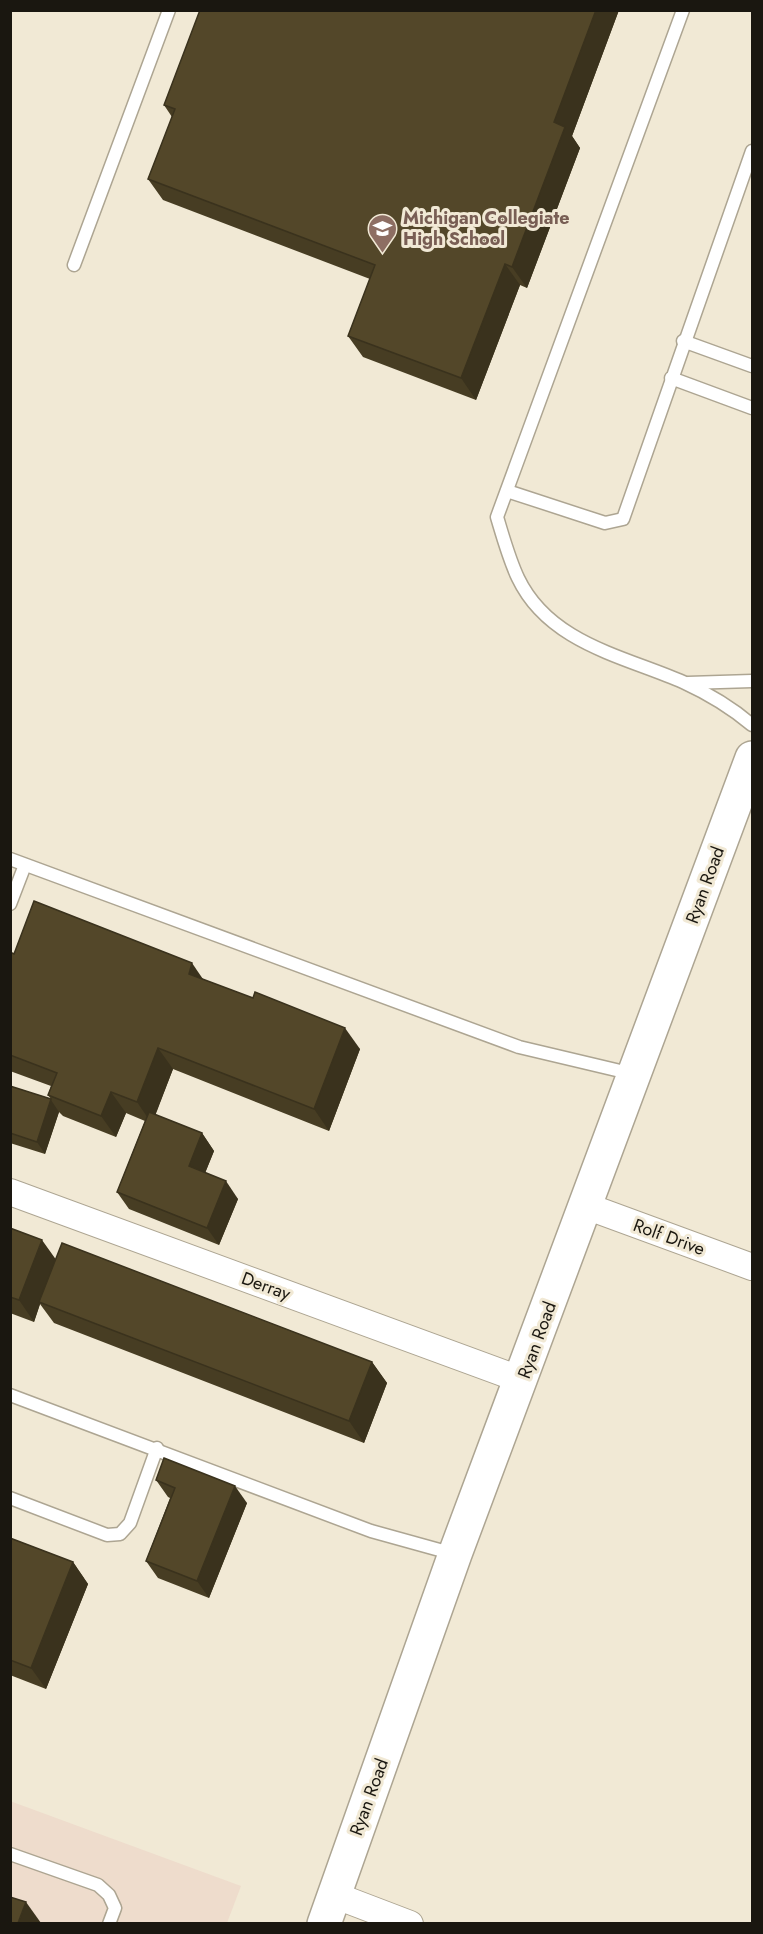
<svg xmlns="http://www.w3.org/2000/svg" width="763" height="1934" font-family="Jost,sans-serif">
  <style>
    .commercial { fill: #eedccc }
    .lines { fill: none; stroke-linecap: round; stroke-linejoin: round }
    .lane-casing { stroke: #ada592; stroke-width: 15 }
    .street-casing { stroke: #ada592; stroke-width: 28 }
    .secondary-casing { stroke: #ada592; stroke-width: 36 }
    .lane { stroke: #fff; stroke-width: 12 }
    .street { stroke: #fff; stroke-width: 26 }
    .secondary { stroke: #fff; stroke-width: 33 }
    .wall { fill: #473d23 }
    .shaded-wall { fill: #3a321d }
    .building { fill: #534729; stroke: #3a321d; stroke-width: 1.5 }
    .labels { text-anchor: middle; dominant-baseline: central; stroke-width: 6; stroke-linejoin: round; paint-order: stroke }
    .education-label { font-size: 18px; font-weight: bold; fill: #785e54; stroke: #f1e9d5; text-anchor: start }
    .street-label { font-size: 18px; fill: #1a1710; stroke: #f1e9d5 }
  </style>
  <rect width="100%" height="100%" fill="#f1e9d5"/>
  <!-- commercial -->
  <path class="commercial" d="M10 1801 241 1886 227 1923H11Z"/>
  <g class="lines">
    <defs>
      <g id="lane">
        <path d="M683 10 497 517C503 537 509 559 518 578 549 643 623 656 683 682 707 693 732 708 752 725"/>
        <path d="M74 265 169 10"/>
        <path d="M683 341 752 366"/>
        <path d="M671 378 752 408"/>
        <path d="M507 491 605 523 623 519 752 151"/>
        <path d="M688 683 752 681"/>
        <path d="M10 859 519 1047 633 1074"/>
        <path d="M10 904 25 865"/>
        <path d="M10 1395 371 1531 454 1554"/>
        <path d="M10 1498 107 1535 120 1534 130 1523 157 1448"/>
        <path d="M10 1854 98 1885 109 1895 115 1908 109 1924"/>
      </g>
      <g id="street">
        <path d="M10 1192 522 1380"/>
        <path d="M586 1206 752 1267"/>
        <path d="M334 1895 410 1924"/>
      </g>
      <path id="secondary" d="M324 1924 455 1554 752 758"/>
    </defs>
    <!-- lane casing -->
    <use href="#lane" class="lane-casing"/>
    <!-- street casing -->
    <use href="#street" class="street-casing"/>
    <!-- secondary casing -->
    <use href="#secondary" class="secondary-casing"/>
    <!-- lane -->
    <use href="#lane" class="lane"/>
    <!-- street -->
    <use href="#street" class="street"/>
    <!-- secondary -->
    <use href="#secondary" class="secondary"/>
  </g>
  <!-- wall -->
  <g class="wall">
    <path d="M619 10 572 136 580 148 527 288 520 285 476 400 363 357 348 336 370 279 163 200 148 179 172 117 164 105Z"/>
    <path d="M10 952 14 954 203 979 360 1049 329 1131 173 1069 155 1115 202 1133 214 1151 205 1173 238 1199 219 1245 129 1209 117 1192 145 1121 126 1113 116 1137 63 1116 59 1112 45 1154 10 1143V1086L51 1099 48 1095 51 1086 10 1071Z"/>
    <path d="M10 1228 55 1260 372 1362 387 1383 364 1443 54 1323 40 1304 34 1322 10 1313Z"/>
    <path d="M156 1480 247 1503 209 1598 158 1578 146 1561 170 1498 168 1497Z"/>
    <path d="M10 1538 73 1562 88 1584 46 1689 10 1675Z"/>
  </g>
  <!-- shaded-wall -->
  <g class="shaded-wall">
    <path d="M596 10H619L572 136 580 148 527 288 512 267 554 122Z"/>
    <path d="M505 264 520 285 476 400 461 378Z"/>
    <path d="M192 963 207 985 189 974Z"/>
    <path d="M345 1028 360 1049 329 1131 314 1109Z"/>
    <path d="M158 1048 173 1069 152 1124 137 1102Z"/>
    <path d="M111 1092 126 1113 116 1137 101 1116Z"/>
    <path d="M51 1100 59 1112 45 1154 37 1142Z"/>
    <path d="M202 1133 214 1151 201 1183 189 1166Z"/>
    <path d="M226 1181 238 1199 219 1245 207 1228Z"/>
    <path d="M42 1240 57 1261 39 1302 40 1304 34 1322 19 1300Z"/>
    <path d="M372 1362 387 1383 364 1443 349 1421Z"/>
    <path d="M235 1486 247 1503 209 1598 197 1581Z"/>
    <path d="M73 1562 88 1584 46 1689 31 1668Z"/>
    <path d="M26 1902 41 1923H18Z"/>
  </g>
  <!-- building -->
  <g class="building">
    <path d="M200 10H596L554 122 565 127 512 267 505 264 461 378 348 336 375 265 148 179 175 109 164 105Z"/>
    <path d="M34 901 192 963 189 974 253 998 255 992 345 1028 314 1109 158 1048 137 1102 111 1092 101 1116 48 1095 57 1073 10 1055V952L14 954Z"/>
    <path d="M10 1086 51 1099 37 1142 10 1133Z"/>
    <path d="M149 1112 202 1133 189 1166 226 1181 207 1228 117 1192Z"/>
    <path d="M10 1228 42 1240 19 1300 10 1297Z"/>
    <path d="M62 1243 372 1362 349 1421 39 1302Z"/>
    <path d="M164 1458 235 1486 197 1581 146 1561 175 1488 156 1480Z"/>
    <path d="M10 1538 73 1562 31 1668 10 1660Z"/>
    <path d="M10 1897 26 1902 18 1923H10Z"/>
  </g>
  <!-- icons -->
  <defs>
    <symbol id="school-pin" viewBox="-11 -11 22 30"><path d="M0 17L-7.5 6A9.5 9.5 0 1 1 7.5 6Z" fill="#8d6e63" stroke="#f1e9d5"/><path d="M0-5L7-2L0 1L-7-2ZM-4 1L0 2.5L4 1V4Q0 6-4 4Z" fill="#fff"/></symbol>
  </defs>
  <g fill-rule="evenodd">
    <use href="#school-pin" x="366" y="212" width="33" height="45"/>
  </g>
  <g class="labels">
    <!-- education labels -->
    <g class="education-label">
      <text x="403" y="218">Michigan Collegiate<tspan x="403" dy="21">High School</tspan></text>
    </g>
    <!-- street labels -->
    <g class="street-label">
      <text transform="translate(705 885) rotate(-70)">Ryan Road</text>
      <text transform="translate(669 1237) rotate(20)">Rolf Drive</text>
      <text transform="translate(266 1286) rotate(20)">Derray</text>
      <text transform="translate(537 1340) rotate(-70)">Ryan Road</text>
      <text transform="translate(369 1797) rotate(-70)">Ryan Road</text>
    </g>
  </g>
  <!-- border -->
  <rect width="763" height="1934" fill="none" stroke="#1a1710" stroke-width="24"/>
</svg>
